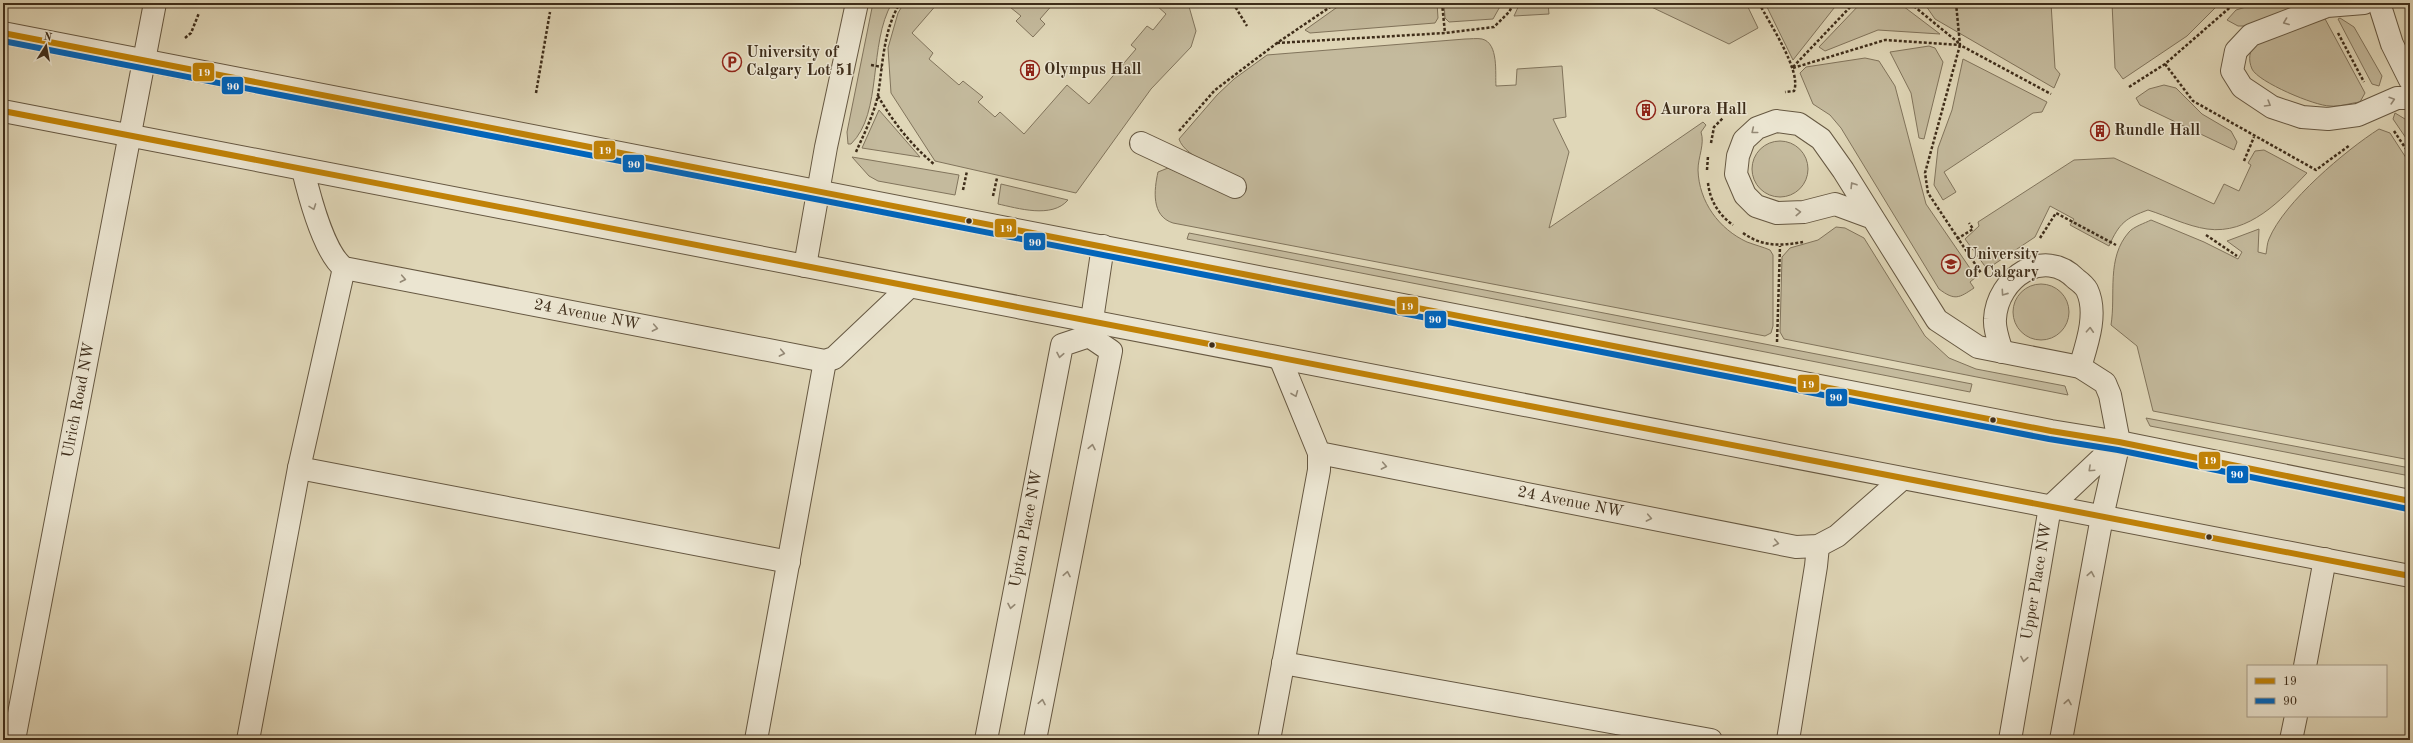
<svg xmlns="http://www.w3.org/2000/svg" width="2413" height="743" font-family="'Old Standard TT',serif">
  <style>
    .green { fill: #c4ba9d; stroke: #81745c }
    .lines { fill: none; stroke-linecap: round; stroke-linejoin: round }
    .minor-casing { stroke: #665842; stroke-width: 24 }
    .path { stroke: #3e2d1a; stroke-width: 2.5; stroke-dasharray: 3 2; stroke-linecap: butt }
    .minor { stroke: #ebe5d1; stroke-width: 22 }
    .bus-1-casing { stroke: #ebe5d1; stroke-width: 9 }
    .bus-2-casing { stroke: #ebe5d1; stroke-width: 9 }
    .bus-1 { stroke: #c08208; stroke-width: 6 }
    .bus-2 { stroke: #0065bd; stroke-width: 6 }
    .oneway { stroke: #948976 }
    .bus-dot { fill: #3e2d1a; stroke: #ebe5d1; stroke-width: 1.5 }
    .labels { text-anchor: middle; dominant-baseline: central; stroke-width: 3; stroke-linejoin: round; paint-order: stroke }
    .poi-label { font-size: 16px; font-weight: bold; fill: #3e2d1a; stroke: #ebe5d1; text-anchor: start }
    .street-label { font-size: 16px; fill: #3e2d1a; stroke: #ebe5d1 }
    .line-badge { stroke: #ebe5d1; stroke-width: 1.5 }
    .badge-label { font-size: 11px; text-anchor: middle; font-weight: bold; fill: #fff }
  </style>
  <rect width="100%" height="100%" fill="#e0d7b8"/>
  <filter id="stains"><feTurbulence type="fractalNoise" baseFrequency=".005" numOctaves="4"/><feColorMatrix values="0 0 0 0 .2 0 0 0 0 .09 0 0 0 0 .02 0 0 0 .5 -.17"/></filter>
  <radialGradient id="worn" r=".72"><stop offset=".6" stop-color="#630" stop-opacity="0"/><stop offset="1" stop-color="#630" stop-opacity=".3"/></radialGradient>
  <!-- green -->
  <g class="green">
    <path d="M873 3H892C868 44 883 113 851 144H848L847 132Z"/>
    <path d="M904 3H938L912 33 933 53 929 59 959 85 963 81 983 97 978 102 995 117 1000 112 1024 134 1067 85 1089 104 1136 49 1131 45 1147 26 1153 30 1166 14 1156 5 1158 3H1188L1196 31 1191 47 1151 89 1076 193 935 161 891 93 888 48 898 13Z"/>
    <path d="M1005 3H1054L1040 19 1045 24 1033 37 1016 21 1021 16Z"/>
    <path d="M1343 3H1437L1438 18 1435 23 1310 33 1305 30Z"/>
    <path d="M1444 3H1502L1493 19 1449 22 1445 18Z"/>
    <path d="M1520 3H1548L1549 14 1514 16Z"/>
    <path d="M1643 3H1746L1758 28 1729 44Z"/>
    <path d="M1765 3H1838L1793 60Z"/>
    <path d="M1861 3H1899L1940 34 1878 30 1825 51 1819 47Z"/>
    <path d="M1924 3H2051L2055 68 2060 74 2054 88 1935 19Z"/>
    <path d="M2112 3H2220L2187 36 2123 79 2115 68Z"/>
    <path d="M2259 3H2311L2246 26H2238L2227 20 2236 10Z"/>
    <path d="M2324 17 2365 93 2360 102C2351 103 2339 107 2330 106 2315 106 2258 82 2252 69 2248 60 2249 50 2256 43Z"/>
    <path d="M2340 18 2354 27 2382 76 2379 86 2372 84 2338 19Z"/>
    <path d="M1465 39C1470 39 1477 38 1482 39 1499 43 1495 74 1496 86L1516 85 1517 69 1562 66 1566 117 1553 119 1569 152 1549 228 1703 122 1706 125 1701 132C1705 144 1698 157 1698 170 1699 202 1719 229 1747 242 1755 245 1763 247 1770 250L1773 255V326L1771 333 1765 336 1173 223C1151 216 1154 190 1158 172L1168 168 1237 198 1244 179C1226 171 1185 158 1179 139L1217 95 1234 79 1267 55Z"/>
    <path d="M1929 46 1935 48 1943 62 1924 139 1919 138 1911 93 1890 52Z"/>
    <path d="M1865 58 1879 61 1895 86 1926 204 1976 277 1970 282 1974 288C1959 298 1955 301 1939 289L1841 128 1830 115 1813 104 1800 73 1806 67Z"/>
    <path d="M1963 59 2047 102 2042 112 2033 113 1944 172 1956 192 1943 200 1934 185 1938 148 1952 110Z"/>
    <path d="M2164 85 2176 88 2202 114 2231 131 2237 142 2234 150 2140 105 2136 98 2149 89Z"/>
    <path d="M879 110 920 157 862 148Z"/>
    <path d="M2395 113 2410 122V144L2393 119Z"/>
    <path d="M2379 129 2390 133 2410 164V460L2153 411 2137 346 2111 325C2116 294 2106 258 2129 232 2133 227 2145 223 2151 220L2204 242 2238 259 2242 252 2227 241 2259 229 2258 252 2266 254C2267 249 2267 243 2269 239 2284 202 2346 150 2379 129Z"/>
    <circle cx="1780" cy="169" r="28"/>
    <path d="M2264 150 2307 173C2281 200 2249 235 2207 229 2187 226 2167 216 2148 210 2126 218 2119 223 2109 246L2070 225 2074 219 2050 206 2035 237 1987 269 1965 239 1979 226 1978 222 2074 160 2114 158 2214 204 2224 184 2239 191 2251 165 2248 163 2255 151Z"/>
    <path d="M852 157 959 175 955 195 878 181 869 176Z"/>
    <path d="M1001 184 1068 200C1052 219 1017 208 998 204Z"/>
    <path d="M1836 227 1845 228 1864 238 1925 336 1949 358 1976 369 2065 386 2068 395 1784 339 1780 332 1782 257 1790 248 1818 240Z"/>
    <path d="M1189 233 1972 384 1970 392 1187 239Z"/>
    <circle cx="2041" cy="312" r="28"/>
    <path d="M2146 418 2410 468V476L2150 426Z"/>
  </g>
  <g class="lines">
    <defs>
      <g id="minor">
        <path d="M2364 3 2327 6 2251 35 2236 51 2232 71 2242 87 2272 107 2302 117 2328 119 2358 115 2397 98H2410"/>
        <path d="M2379 3 2392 44 2410 80"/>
        <path d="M3 33 2051 431 2119 442 2410 501"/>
        <path d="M3 111 2410 576"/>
        <path d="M1141 143 1235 187"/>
        <path id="s1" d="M303 170C309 195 324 253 344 268L825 361 834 358 909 287"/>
        <path d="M1873 218 1835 204 1804 212 1777 213 1756 206 1745 195 1736 174 1738 156 1744 140 1757 128 1776 121 1799 124 1821 139 1843 170 1873 218 1937 320 1978 347 2080 367 2105 383 2110 395 2119 442 2102 517 2061 740"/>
        <path d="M805 266 826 147 857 3"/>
        <path d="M1090 333 1103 246"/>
        <path d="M2002 352C1999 342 1994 329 1995 319 1997 278 2044 246 2076 279 2080 282 2085 286 2087 290 2098 313 2087 344 2080 367"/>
        <path id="s2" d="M1280 358 1319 453 1796 547 1818 546 1837 536 1902 479"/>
        <path d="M299 468 789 562"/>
        <path d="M1283 663 1711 740"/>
        <path d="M2305 666 2325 559"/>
        <path id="s3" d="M14 740 155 3"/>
        <path d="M248 740 299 468 344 268"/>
        <path d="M756 740 825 361"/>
        <path id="s4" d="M986 740 1062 345 1089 336"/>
        <path d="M1035 740 1111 351 1089 336"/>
        <path d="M1269 740 1319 470V453"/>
        <path d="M1788 740 1816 566 1818 546"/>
        <path id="s5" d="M2010 740 2050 507 2119 442"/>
        <path d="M2291 740 2296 716"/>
      </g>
    </defs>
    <!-- minor casing -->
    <use href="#minor" class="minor-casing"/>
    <!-- path -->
    <g class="path">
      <path d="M1233 3 1247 26"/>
      <path d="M1442 3 1445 33"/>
      <path d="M1759 3C1769 23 1802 71 1794 91L1785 92"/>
      <path d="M1910 3 1960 44"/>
      <path d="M1956 3 1960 45 2051 94"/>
      <path d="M2234 5 2242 3"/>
      <path d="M2338 33 2364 82"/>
      <path d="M185 38 191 33 199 13"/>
      <path d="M1277 43 1445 33 1494 27 1509 12 1514 3"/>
      <path d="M1960 45 1925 173 1928 193 1981 273"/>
      <path d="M2165 64 2193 101 2316 170 2350 145"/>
      <path d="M871 65 882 67"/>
      <path d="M1793 67 1854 3"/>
      <path d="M1793 68 1885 40 1960 45"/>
      <path d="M2129 87 2165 64 2235 3"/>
      <path d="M536 93 550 12"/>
      <path d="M878 96C893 122 911 145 935 165"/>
      <path d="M1179 131 1215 90 1277 43 1336 3"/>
      <path d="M2394 131 2410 155"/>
      <path d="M1711 143 1714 127 1723 118"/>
      <path d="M856 152C864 134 874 114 878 95 883 64 883 31 900 3"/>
      <path d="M2244 161 2254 137"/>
      <path d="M1707 170 1708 156"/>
      <path d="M1708 183C1710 201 1719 215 1733 225"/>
      <path d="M963 190 967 171"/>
      <path d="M993 196 997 178"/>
      <path d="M1743 233C1763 247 1780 246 1803 242"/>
      <path d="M2206 235 2237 256"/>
      <path d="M2040 238 2056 213 2116 245"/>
      <path d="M1957 239 1973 229 1969 223"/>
      <path d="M1777 342 1780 246"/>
    </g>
    <!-- minor -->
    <use href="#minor" class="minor"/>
    <defs>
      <g id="bus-1">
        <path d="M3 33 2051 431 2119 442 2410 501"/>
        <path d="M3 111 2410 576"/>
      </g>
      <path id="bus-2" d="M3 41 2049 439 2118 450 2408 509"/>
    </defs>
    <!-- bus-1 casing -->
    <use href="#bus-1" class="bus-1-casing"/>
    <!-- bus-2 casing -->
    <use href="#bus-2" class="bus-2-casing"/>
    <!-- bus-1 -->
    <use href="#bus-1" class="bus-1"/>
    <!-- bus-2 -->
    <use href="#bus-2" class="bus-2"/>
  </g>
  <!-- one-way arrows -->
  <defs><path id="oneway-chevron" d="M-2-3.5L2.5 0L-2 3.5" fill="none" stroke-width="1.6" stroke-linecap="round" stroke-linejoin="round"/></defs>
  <g class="oneway">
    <use href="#oneway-chevron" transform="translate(2286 22) rotate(159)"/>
    <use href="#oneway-chevron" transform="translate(2392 100) rotate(-17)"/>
    <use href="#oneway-chevron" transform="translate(2268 104) rotate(31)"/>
    <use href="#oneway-chevron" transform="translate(1754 131) rotate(141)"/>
    <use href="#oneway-chevron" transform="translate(1853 185) rotate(-122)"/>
    <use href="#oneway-chevron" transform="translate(313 207) rotate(70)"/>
    <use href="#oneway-chevron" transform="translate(1798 212) rotate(-3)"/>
    <use href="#oneway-chevron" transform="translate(403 279) rotate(11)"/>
    <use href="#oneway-chevron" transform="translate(2004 293) rotate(125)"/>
    <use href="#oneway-chevron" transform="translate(655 328) rotate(11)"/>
    <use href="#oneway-chevron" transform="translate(2090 330) rotate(-87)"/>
    <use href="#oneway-chevron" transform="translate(782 353) rotate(11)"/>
    <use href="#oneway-chevron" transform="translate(1060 355) rotate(101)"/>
    <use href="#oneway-chevron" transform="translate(1295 394) rotate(68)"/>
    <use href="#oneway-chevron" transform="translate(1092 447) rotate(-79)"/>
    <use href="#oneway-chevron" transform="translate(1384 466) rotate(11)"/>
    <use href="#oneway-chevron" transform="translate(2091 469) rotate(137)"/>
    <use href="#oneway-chevron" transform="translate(1649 518) rotate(11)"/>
    <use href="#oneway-chevron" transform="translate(1776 543) rotate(11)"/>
    <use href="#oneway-chevron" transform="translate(1067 574) rotate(-79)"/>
    <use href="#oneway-chevron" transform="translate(2091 574) rotate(-80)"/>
    <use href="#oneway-chevron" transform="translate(1011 606) rotate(101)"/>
    <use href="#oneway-chevron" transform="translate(2024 659) rotate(100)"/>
    <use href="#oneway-chevron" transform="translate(1042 702) rotate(-79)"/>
    <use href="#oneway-chevron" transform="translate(2068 702) rotate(-80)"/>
  </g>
  <!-- icons -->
  <defs>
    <symbol id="parking-ring" viewBox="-11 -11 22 22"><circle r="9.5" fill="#ebe5d1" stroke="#8f2418" stroke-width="1.5"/><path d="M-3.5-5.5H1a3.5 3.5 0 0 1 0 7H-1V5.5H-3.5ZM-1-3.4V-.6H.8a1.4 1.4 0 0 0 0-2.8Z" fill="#8f2418"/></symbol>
    <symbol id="building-ring" viewBox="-11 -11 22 22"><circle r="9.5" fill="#ebe5d1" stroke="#8f2418" stroke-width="1.5"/><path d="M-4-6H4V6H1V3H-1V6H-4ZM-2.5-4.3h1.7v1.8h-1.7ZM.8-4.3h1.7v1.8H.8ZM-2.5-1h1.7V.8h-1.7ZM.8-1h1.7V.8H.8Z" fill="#8f2418"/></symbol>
    <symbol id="university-ring" viewBox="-11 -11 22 22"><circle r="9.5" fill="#ebe5d1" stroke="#8f2418" stroke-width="1.5"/><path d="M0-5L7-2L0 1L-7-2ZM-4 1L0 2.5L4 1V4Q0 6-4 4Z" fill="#8f2418"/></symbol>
  </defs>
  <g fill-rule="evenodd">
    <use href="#parking-ring" x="721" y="51" width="22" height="22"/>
    <use href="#building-ring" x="1019" y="59" width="22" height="22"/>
    <use href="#building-ring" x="1635" y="99" width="22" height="22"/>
    <use href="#building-ring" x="2089" y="120" width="22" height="22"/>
    <use href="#university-ring" x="1940" y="253" width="22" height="22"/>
  </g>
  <!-- markers -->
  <g class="bus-dot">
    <circle cx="969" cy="221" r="3.5"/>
    <circle cx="1212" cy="345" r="3.5"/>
    <circle cx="1993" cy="420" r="3.5"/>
    <circle cx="2209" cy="537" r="3.5"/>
  </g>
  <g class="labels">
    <!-- poi labels -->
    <g class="poi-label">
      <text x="746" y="53">University of<tspan x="746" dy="18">Calgary Lot 51</tspan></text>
      <text x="1044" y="70">Olympus Hall</text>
      <text x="1660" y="110">Aurora Hall</text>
      <text x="2114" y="131">Rundle Hall</text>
      <text x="1965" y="255">University<tspan x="1965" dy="18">of Calgary</tspan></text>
    </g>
    <!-- street labels -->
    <g class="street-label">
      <text stroke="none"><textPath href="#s1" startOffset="355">24 Avenue NW</textPath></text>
      <text stroke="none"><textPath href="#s3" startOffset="346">Ulrich Road NW</textPath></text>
      <text stroke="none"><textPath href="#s2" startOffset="359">24 Avenue NW</textPath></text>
      <text stroke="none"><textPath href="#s4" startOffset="215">Upton Place NW</textPath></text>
      <text stroke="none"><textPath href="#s5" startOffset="161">Upper Place NW</textPath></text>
    </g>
  </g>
  <g class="line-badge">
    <rect x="192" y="62" width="23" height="20" rx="4" fill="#c08208"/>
    <rect x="221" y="76" width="23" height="19" rx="4" fill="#0065bd"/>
    <rect x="593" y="140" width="23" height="20" rx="4" fill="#c08208"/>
    <rect x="622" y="154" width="23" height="19" rx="4" fill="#0065bd"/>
    <rect x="994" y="218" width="23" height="20" rx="4" fill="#c08208"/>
    <rect x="1023" y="232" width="23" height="19" rx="4" fill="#0065bd"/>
    <rect x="1396" y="296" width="23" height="19" rx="4" fill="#c08208"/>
    <rect x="1424" y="310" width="23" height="19" rx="4" fill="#0065bd"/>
    <rect x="1797" y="374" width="23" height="19" rx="4" fill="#c08208"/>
    <rect x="1825" y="388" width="23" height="19" rx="4" fill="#0065bd"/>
    <rect x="2198" y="451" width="23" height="19" rx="4" fill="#c08208"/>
    <rect x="2226" y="465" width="23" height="19" rx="4" fill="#0065bd"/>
  </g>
  <g class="badge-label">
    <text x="204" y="76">19</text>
    <text x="233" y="90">90</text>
    <text x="605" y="154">19</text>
    <text x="634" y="168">90</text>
    <text x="1006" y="232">19</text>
    <text x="1035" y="246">90</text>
    <text x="1407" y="310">19</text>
    <text x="1435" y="323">90</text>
    <text x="1808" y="388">19</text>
    <text x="1836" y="401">90</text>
    <text x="2210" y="464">19</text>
    <text x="2237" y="478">90</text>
  </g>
  <!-- margin -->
  <rect width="2413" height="743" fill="none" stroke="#e0d7b8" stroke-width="16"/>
  <rect x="4" y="4" width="2405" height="735" fill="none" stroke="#3e2d1a" stroke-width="2"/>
  <rect x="8" y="8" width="2397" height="727" fill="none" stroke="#3e2d1a"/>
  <!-- legend -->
  <rect x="2247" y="665" width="140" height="52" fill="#ebe5d1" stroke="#a69b88"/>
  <rect x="2255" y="678" width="20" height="6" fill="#c08208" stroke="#a69b88"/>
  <text x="2283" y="685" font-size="12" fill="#3e2d1a">19</text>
  <rect x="2255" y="698" width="20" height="6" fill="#0065bd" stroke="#a69b88"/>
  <text x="2283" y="705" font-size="12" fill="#3e2d1a">90</text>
  <!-- north arrow -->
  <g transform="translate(46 46) rotate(11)" stroke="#ebe5d1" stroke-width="3" paint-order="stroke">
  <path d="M0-3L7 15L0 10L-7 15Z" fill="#3e2d1a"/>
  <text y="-6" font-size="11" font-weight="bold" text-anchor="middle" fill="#3e2d1a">N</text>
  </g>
  <rect width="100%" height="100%" filter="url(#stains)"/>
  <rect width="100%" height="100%" fill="url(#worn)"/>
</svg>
